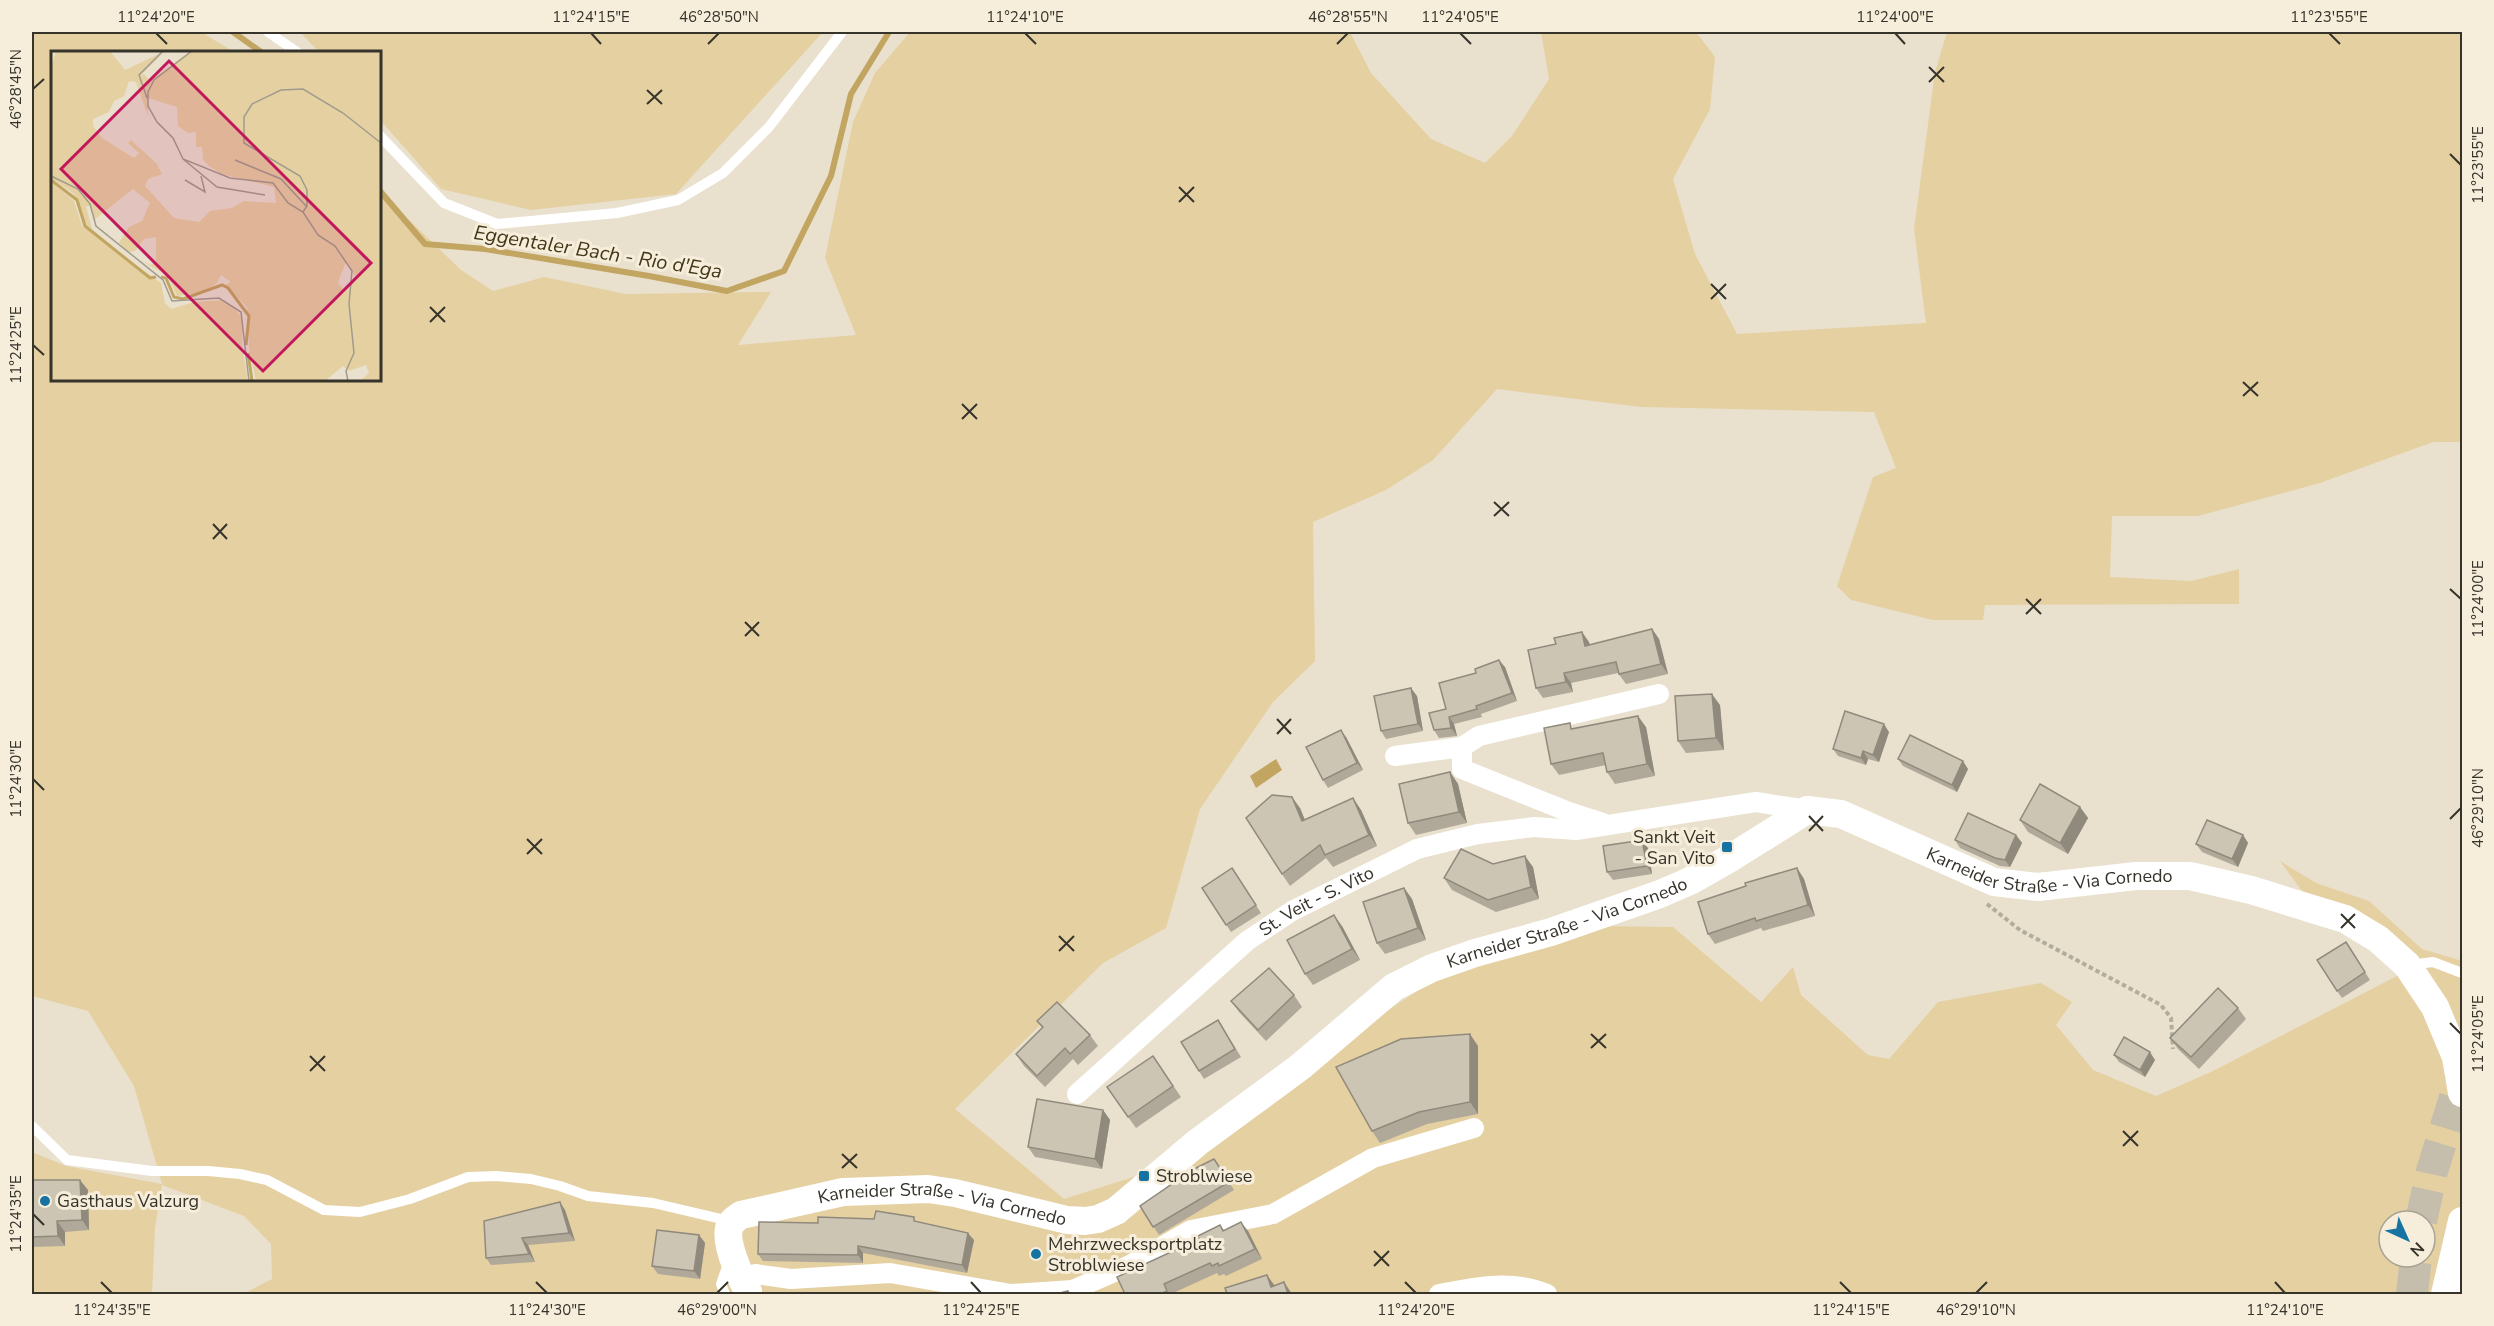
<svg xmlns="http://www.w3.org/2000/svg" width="2494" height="1326" font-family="'Nunito Sans',sans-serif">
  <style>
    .green { fill: #e5d0a1; fill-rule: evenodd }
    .water { fill: #c2a560 }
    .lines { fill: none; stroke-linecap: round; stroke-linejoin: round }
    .stream { stroke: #c2a560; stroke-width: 6 }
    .primary-tunnel { stroke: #c5bead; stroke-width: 32; stroke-dasharray: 32 16; stroke-linecap: butt }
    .path { stroke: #b2ac9c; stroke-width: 4; stroke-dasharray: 4.5 3; stroke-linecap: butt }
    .lane { stroke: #fff; stroke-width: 10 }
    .street { stroke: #fff; stroke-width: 20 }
    .secondary { stroke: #fff; stroke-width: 28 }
    .wall { fill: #b0a99a }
    .shaded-wall { fill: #908a7d }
    .building { fill: #cdc5b3; stroke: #908a7d; stroke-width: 1.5 }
    .ticks { fill: none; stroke: #36332b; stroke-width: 2 }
    .poi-dot { fill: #1774a2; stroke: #f6eedb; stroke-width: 2 }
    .labels { text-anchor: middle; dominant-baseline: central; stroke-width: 6; stroke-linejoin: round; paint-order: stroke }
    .poi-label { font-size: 18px; fill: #36332b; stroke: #f6eedb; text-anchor: start }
    .street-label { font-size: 18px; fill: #36332b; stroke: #f6eedb }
    .water-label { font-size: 20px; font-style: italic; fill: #443718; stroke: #f6eedb }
    .inset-river { fill: none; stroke: #c2a560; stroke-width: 3 }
    .inset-road { fill: none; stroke: #a19b8d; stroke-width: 1.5 }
    .view { fill: #c2185b; fill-opacity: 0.15; stroke: #c2185b; stroke-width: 3 }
    .inset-edge { fill: none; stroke: #36332b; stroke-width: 3 }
    .neatline { fill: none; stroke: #36332b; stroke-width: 2 }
    .ticks-label { font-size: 15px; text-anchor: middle; fill: #36332b }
  </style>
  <rect width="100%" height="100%" fill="#e9e1ce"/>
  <!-- green -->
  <g class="green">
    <path d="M32 32H201L234 52H52V380H380V192L461 270 493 291 544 277 626 294 771 292 738 345 856 335 825 258 853 122 875 73 910 32H1350L1371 73 1431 139 1485 163 1512 136 1549 79 1541 32H1696L1715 57 1710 109 1673 179 1695 254 1737 334 1926 323 1914 229 1935 72 1947 32H2462V442H2433L2320 483 2198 516H2112L2110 577 2191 581 2239 569V604L1985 605 1983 620H1933L1851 600 1837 586 1873 477 1896 468 1874 412 1641 407 1497 389 1433 460 1386 490 1313 522 1315 661 1273 702 1200 809 1166 928 1103 963 955 1109 1064 1199 1168 1166 1288 1076 1475 953 1596 926 1673 927 1761 1002 1793 967 1801 995 1868 1055 1889 1059 1938 1002 2041 983 2072 1002 2056 1025 2093 1070 2156 1096 2211 1072 2399 975 2367 947 2327 925 2280 861 2316 883 2369 901 2422 949 2462 961V1262L2454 1294H243L272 1279 271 1244 244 1216 162 1185 155 1228 152 1294H32V1152L66 1166 162 1184 134 1086 88 1011 32 996ZM2389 1221H2425V1257H2389Z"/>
    <path d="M300 32H823L676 194 531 210 441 189 380 120V52H319Z"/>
  </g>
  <!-- water -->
  <path class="water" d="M1276 759 1282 770 1256 788 1250 776Z"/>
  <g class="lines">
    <!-- stream -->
    <g class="stream">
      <path d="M233 32 261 52"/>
      <path d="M380 191 425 244 485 249 649 276 727 291 784 271 831 176 851 94 889 32"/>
    </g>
    <!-- primary-tunnel -->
    <g class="primary-tunnel">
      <path d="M2421 1221 2432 1171 2462 1075"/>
      <path d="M2412 1294 2416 1257"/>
    </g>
    <!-- path -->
    <path class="path" d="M1987 904 2020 930 2161 1005 2171 1018 2173 1049"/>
    <!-- lane -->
    <g class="lane">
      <path d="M268 32 297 52"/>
      <path d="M380 136 444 203 497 224 617 213 678 200 723 173 769 127 842 32"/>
      <path d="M2410 965 2433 962 2462 973"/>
      <path d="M32 1126 67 1160 152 1171H208L240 1174 267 1180 324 1210 360 1212 410 1199 468 1177 497 1176 531 1179 560 1186 588 1196 653 1203 730 1221"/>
      <path d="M725 1294 721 1284 729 1261"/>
    </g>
    <!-- street -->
    <g class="street">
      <path d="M1395 756 1462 747"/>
      <path d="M1603 823 1569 812 1462 769V747L1479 736 1659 694"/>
      <path id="s1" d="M1077 1094 1247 941 1292 911 1417 849 1478 834 1534 827 1576 830 1756 802 1807 810"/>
      <path d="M741 1278 755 1274 791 1279 890 1273 1011 1294 1073 1290 1130 1265 1191 1230 1273 1214 1373 1158 1474 1128"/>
      <path d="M1439 1294C1475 1287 1512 1279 1547 1294"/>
    </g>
    <!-- secondary -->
    <g class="secondary">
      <path id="s2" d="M748 1291C740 1276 723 1241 730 1225 733 1220 737 1218 741 1215L843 1192 928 1189 955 1193 1067 1220 1085 1221 1098 1219 1116 1211 1198 1142 1300 1067 1394 987 1432 968 1475 953 1551 932 1660 894 1690 881 1732 857 1807 810 1841 814 1994 882 2038 887 2136 876H2190L2251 890 2345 919 2378 939 2407 965 2435 1007 2456 1057 2462 1093"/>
      <path d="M2445 1294 2462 1221"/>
    </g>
  </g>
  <!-- wall -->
  <g class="wall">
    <path d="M1652 629 1659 639 1668 674 1626 684 1618 673 1571 683 1573 692 1543 698 1536 688 1556 644 1589 642 1590 645Z"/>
    <path d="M1505 667 1517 701 1481 714 1482 717 1454 724 1457 736 1439 738 1434 730 1446 709Z"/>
    <path d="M1417 696 1423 731 1386 739 1381 731Z"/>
    <path d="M1720 705 1724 750 1686 753 1678 741Z"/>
    <path d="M1646 727 1655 776 1615 784 1607 772 1606 765 1559 775 1551 764 1574 728Z"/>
    <path d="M1889 732 1879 762 1868 759 1866 765 1838 756 1833 749Z"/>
    <path d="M1346 737 1363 770 1328 788 1323 780Z"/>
    <path d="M1898 759 1968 769 1957 792 1903 766Z"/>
    <path d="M1450 772 1458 784 1467 823 1416 835 1408 823Z"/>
    <path d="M1353 798 1361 810 1377 846 1333 867 1326 858 1290 886 1282 874 1300 808 1305 820Z"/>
    <path d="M2080 807 2088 818 2068 854 2028 832 2020 820Z"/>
    <path d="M2016 835 2022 843 2010 867 2000 866 1960 848 1955 840Z"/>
    <path d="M2243 835 2248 843 2238 867 2202 852 2196 844Z"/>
    <path d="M1648 848 1652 874 1613 880 1607 872Z"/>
    <path d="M1533 867 1539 899 1496 912 1452 890 1444 878Z"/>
    <path d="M1232 868 1261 913 1231 932 1202 888Z"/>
    <path d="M1797 868 1804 879 1815 916 1763 931 1761 928 1715 944 1708 934 1746 886Z"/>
    <path d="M1404 888 1412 899 1426 940 1385 954 1377 943Z"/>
    <path d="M1342 926 1360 960 1313 985 1305 974Z"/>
    <path d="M2351 950 2370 980 2342 998 2337 991Z"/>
    <path d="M1294 995 1302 1007 1266 1041 1239 1012 1231 1001Z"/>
    <path d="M2238 1008 2246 1019 2199 1069 2178 1049 2170 1038Z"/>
    <path d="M1218 1020 1241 1057 1204 1079 1199 1071Z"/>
    <path d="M1037 1021 1090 1035 1098 1046 1078 1065 1073 1059 1045 1087 1024 1066 1016 1054 1042 1028Z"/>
    <path d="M1478 1046V1114L1427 1124 1380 1143 1372 1131Z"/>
    <path d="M2114 1055 2155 1060 2145 1077 2119 1062Z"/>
    <path d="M1153 1056 1181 1097 1136 1128 1128 1117Z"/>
    <path d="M1103 1110 1110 1120 1102 1169 1035 1157 1028 1147Z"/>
    <path d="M1219 1167 1234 1190 1159 1235 1140 1206Z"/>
    <path d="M32 1180 88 1190 89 1230 65 1232V1246L32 1247Z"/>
    <path d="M565 1210 575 1241 528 1245 535 1262 491 1265 486 1258Z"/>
    <path d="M917 1222 974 1240 967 1273 863 1253V1263L763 1261 758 1254 818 1223Z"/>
    <path d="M1220 1225 1224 1230 1248 1231 1262 1259 1226 1276 1224 1274 1219 1276 1217 1273 1171 1294H1125L1199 1239Z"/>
    <path d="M699 1235 705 1243 700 1279 658 1274 652 1266Z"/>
  </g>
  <!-- shaded-wall -->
  <g class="shaded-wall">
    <path d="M1652 629 1659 639 1668 674 1661 664Z"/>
    <path d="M1582 632 1589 642 1592 656 1585 646Z"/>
    <path d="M1499 660 1505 667 1517 701 1512 693Z"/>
    <path d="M1564 673 1571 683 1573 692 1566 682Z"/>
    <path d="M1411 688 1417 696 1423 731 1418 724Z"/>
    <path d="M1712 694 1720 705 1724 750 1716 738Z"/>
    <path d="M1638 716 1646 727 1655 776 1647 764Z"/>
    <path d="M1449 717 1454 724 1457 736 1451 728Z"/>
    <path d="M1884 724 1889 732 1879 762 1873 755Z"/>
    <path d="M1341 730 1346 737 1363 770 1357 763Z"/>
    <path d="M1863 751 1868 759 1866 765 1861 758Z"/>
    <path d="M1963 761 1968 769 1957 792 1952 785Z"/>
    <path d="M1450 772 1458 784 1467 823 1459 812Z"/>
    <path d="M1292 797 1300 808 1310 833 1302 821Z"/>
    <path d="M1353 798 1361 810 1377 846 1369 835Z"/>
    <path d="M2080 807 2088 818 2068 854 2060 843Z"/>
    <path d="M2016 835 2022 843 2010 867 2005 860Z"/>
    <path d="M2243 835 2248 843 2238 867 2232 859Z"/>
    <path d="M1642 840 1648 848 1652 874 1647 866Z"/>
    <path d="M1525 856 1533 867 1539 899 1531 887Z"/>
    <path d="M1797 868 1804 879 1815 916 1808 905Z"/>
    <path d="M1404 888 1412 899 1426 940 1418 928Z"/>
    <path d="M1334 915 1342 926 1360 960 1352 949Z"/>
    <path d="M1470 1034 1478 1046V1114L1470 1102Z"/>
    <path d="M2150 1052 2155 1060 2145 1077 2140 1070Z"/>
    <path d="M1103 1110 1110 1120 1102 1169 1095 1159Z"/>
    <path d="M80 1180 88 1190 89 1230 82 1220Z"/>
    <path d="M560 1202 565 1210 575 1241 569 1233Z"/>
    <path d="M57 1221 65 1232V1246L58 1236Z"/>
    <path d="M1241 1222 1248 1231 1262 1259 1255 1249Z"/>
    <path d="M968 1233 974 1240 967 1273 962 1265Z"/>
    <path d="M699 1235 705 1243 700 1279 694 1271Z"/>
    <path d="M522 1238 528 1245 535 1262 529 1254Z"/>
    <path d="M858 1246 863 1253V1263L858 1255Z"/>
    <path d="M1267 1275 1275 1286 1271 1287Z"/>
    <path d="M1284 1282 1292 1294H1288Z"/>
  </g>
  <!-- building -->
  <g class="building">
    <path d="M1652 629 1661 664 1619 674 1616 662 1564 673 1566 682 1536 688 1528 650 1556 644 1554 638 1582 632 1585 646Z"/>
    <path d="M1499 660 1512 693 1476 706 1477 709 1449 717 1451 728 1434 730 1429 713 1446 709 1439 683 1476 673 1475 669Z"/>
    <path d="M1411 688 1418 724 1381 731 1374 696Z"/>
    <path d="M1712 694 1716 738 1678 741 1675 696Z"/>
    <path d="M1845 711 1884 724 1873 755 1863 751 1861 758 1833 749Z"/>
    <path d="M1638 716 1647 764 1607 772 1603 753 1551 764 1544 728 1570 723 1571 729Z"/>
    <path d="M1341 730 1357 763 1323 780 1306 747Z"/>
    <path d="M1910 735 1963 761 1952 785 1898 759Z"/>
    <path d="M1450 772 1459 812 1408 823 1399 784Z"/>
    <path d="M2040 784 2080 807 2060 843 2020 820Z"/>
    <path d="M1272 795 1292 797 1302 821 1353 798 1369 835 1325 855 1320 845 1282 874 1246 818Z"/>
    <path d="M1968 813 2016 835 2005 860 1995 858 1955 840Z"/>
    <path d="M2207 820 2243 835 2232 859 2196 844Z"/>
    <path d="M1642 840 1647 866 1607 872 1603 846Z"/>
    <path d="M1461 849 1493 864 1525 856 1531 887 1488 900 1444 878Z"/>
    <path d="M1232 868 1256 905 1226 925 1202 888Z"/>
    <path d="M1797 868 1808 905 1756 921 1755 918 1708 934 1698 902 1746 886 1745 883Z"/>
    <path d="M1404 888 1418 928 1377 943 1363 902Z"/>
    <path d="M1334 915 1352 949 1305 974 1287 940Z"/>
    <path d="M2346 942 2365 972 2337 991 2317 960Z"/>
    <path d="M1269 968 1294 995 1258 1030 1231 1001Z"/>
    <path d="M2218 988 2238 1008 2191 1057 2170 1038Z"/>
    <path d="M1057 1002 1090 1035 1070 1054 1065 1048 1037 1076 1016 1054 1043 1027 1037 1021Z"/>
    <path d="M1218 1020 1235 1049 1199 1071 1181 1042Z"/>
    <path d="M1470 1034V1102L1419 1112 1372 1131 1336 1067 1401 1039Z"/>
    <path d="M2124 1037 2150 1052 2140 1070 2114 1055Z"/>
    <path d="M1153 1056 1173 1086 1128 1117 1107 1087Z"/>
    <path d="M1037 1099 1103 1110 1095 1159 1028 1147Z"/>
    <path d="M1214 1159 1229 1182 1153 1227 1140 1206 1194 1169Z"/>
    <path d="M32 1180H80L82 1220 57 1221 58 1236 32 1237Z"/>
    <path d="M560 1202 569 1233 522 1238 529 1254 486 1258 484 1221Z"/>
    <path d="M876 1211 914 1217V1221L968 1233 962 1265 858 1246V1255L758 1254 759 1222 818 1223V1217L874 1219Z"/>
    <path d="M1241 1222 1255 1249 1219 1266 1218 1263 1212 1266 1210 1263 1164 1284 1167 1291 1160 1294H1125L1117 1277 1199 1239 1198 1236 1220 1225 1223 1231Z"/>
    <path d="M657 1230 699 1235 694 1271 652 1266Z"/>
    <path d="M1267 1275 1271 1287 1284 1282 1288 1294H1227L1225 1288Z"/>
    <path d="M1068 1291 1069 1294H1056Z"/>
  </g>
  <!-- ticks -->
  <path class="ticks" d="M156 33 167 44M591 33 601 44M1025 33 1036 44M1460 33 1471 44M1895 33 1905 44M2329 33 2340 44M708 44 719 33M1337 44 1348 33M1929 67 1944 82M1929 82 1944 67M33 89 44 79M647 90 662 104M647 104 662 90M2450 154 2461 165M1179 187 1194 202M1179 202 1194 187M1711 284 1726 299M1711 299 1726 284M430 307 445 322M430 322 445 307M33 345 44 355M2243 382 2258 396M2243 396 2258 382M962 404 977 419M962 419 977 404M1494 502 1509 516M1494 516 1509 502M213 524 227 539M213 539 227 524M2450 589 2461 599M2026 599 2041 614M2026 614 2041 599M745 622 759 636M745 636 759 622M1277 719 1291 734M1277 734 1291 719M33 779 44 790M1809 816 1823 831M2450 819 2461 808M1809 831 1823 816M527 839 542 854M527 854 542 839M2341 914 2355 928M2341 928 2355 914M1059 936 1074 951M1059 951 1074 936M2450 1023 2461 1034M1591 1034 1606 1048M1591 1048 1606 1034M310 1056 325 1071M310 1071 325 1056M2123 1131 2138 1146M2123 1146 2138 1131M842 1154 857 1168M842 1168 857 1154M33 1214 44 1225M1374 1251 1389 1266M1374 1266 1389 1251M101 1282 112 1293M536 1282 547 1293M971 1282 981 1293M1405 1282 1416 1293M1840 1282 1851 1293M2275 1282 2285 1293M717 1293 728 1282M1976 1293 1987 1282"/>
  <!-- markers -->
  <g class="poi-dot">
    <rect x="1721" y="841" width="12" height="12" rx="3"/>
    <rect x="1138" y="1170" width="12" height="12" rx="3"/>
    <circle cx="45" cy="1201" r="6"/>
    <circle cx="1036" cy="1254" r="6"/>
  </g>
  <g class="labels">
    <!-- poi labels -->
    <g class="poi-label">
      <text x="1715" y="837" text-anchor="end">Sankt Veit<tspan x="1715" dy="21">- San Vito</tspan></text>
      <text x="1156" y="1176">Stroblwiese</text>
      <text x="57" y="1201">Gasthaus Valzurg</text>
      <text x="1048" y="1244">Mehrzwecksportplatz<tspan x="1048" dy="21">Stroblwiese</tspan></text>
    </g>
    <!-- street labels -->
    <g class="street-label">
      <text stroke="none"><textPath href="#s2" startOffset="1532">Karneider Straße - Via Cornedo</textPath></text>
      <text stroke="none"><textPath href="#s1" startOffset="309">St. Veit - S. Vito</textPath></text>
      <text stroke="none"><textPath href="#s2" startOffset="1010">Karneider Straße - Via Cornedo</textPath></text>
      <text stroke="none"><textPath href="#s2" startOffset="290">Karneider Straße - Via Cornedo</textPath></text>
    </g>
    <!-- water labels -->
    <g class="water-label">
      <text transform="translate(598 252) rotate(9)">Eggentaler Bach - Rio d'Ega</text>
    </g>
  </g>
  <!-- overview -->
  <g transform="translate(51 51)">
    <rect width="330" height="330" fill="#e9e1ce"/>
    <path d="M5 0H59L74 19 114 0 89 25 93 23 99 30 139 0H330V330H309L318 322 315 314 298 320 292 315 274 330H205L198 297 196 256 174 234 180 231 170 224 166 232 153 241 126 245 117 225 89 209 100 214 105 210V186L93 188 84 200 77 201 68 192 78 176 91 170 99 152 82 138 43 169 40 155H35L41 178 34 173 22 142 0 127V17ZM78 30 85 31 97 65V47L126 56 127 75 137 82 145 81V96H151L152 109 158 115 170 123 223 136 225 152 193 150 181 157 159 160 148 171 123 167 94 135 97 128 111 123 106 113 80 89 77 92 88 102 83 107 51 87 42 75V68L58 61 63 50 73 45ZM295 211 304 225 293 240 287 231ZM0 131 23 150 31 175 110 232 114 252 120 258 143 251 173 249 186 260 192 269 191 294 197 330H0Z" fill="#e5d0a1" fill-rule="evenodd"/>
    <path class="inset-river" d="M0 129 26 149 34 175 99 227 105 226M110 226 115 227 123 246 132 248 171 234 177 237 198 265 195 294M197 302 201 330"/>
    <path class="inset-road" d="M141 0 103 29 97 41V55L106 71 122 87 132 108 179 127 222 132 237 152 252 161 267 184 284 195 301 220 298 253 303 302 295 320 297 330M96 47 88 24 112 0M132 108 166 136 214 144M184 109 230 128 256 156M0 125 27 138 39 153 45 175 112 229 121 250 168 247 190 261 198 330M134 129 154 141 150 125M252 161 256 155V139L249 125 193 92V66L201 53 230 39 252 38 292 62 330 92"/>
    <path class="view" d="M118 10 320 212 212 320 10 118Z"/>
    <rect width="330" height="330" class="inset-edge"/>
  </g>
  <!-- border -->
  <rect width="2494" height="1326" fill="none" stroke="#f6eedb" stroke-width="66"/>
  <!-- north arrow -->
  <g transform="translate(2407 1239) rotate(135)"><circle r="28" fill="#f6eedb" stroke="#a9a395" stroke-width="1.5"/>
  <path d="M0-4.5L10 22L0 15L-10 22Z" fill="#1774a2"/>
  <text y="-9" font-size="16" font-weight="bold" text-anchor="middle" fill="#36332b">N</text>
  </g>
  <rect x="33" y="33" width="2428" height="1260" class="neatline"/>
  <g class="ticks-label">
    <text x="156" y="22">11°24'20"E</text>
    <text x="591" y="22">11°24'15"E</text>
    <text x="719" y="22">46°28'50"N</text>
    <text x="1025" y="22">11°24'10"E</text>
    <text x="1348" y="22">46°28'55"N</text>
    <text x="1460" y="22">11°24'05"E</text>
    <text x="1895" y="22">11°24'00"E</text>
    <text x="2329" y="22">11°23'55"E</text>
    <text transform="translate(16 89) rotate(-90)" y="5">46°28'45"N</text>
    <text transform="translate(2478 165) rotate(-90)" y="5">11°23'55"E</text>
    <text transform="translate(16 345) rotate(-90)" y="5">11°24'25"E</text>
    <text transform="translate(2478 599) rotate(-90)" y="5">11°24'00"E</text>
    <text transform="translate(16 779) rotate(-90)" y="5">11°24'30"E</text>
    <text transform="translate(2478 808) rotate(-90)" y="5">46°29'10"N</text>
    <text transform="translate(2478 1034) rotate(-90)" y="5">11°24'05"E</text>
    <text transform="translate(16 1214) rotate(-90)" y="5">11°24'35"E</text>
    <text x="112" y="1315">11°24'35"E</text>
    <text x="547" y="1315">11°24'30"E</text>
    <text x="717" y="1315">46°29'00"N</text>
    <text x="981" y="1315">11°24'25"E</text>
    <text x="1416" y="1315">11°24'20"E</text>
    <text x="1851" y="1315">11°24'15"E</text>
    <text x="1976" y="1315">46°29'10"N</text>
    <text x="2285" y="1315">11°24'10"E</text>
  </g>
</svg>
